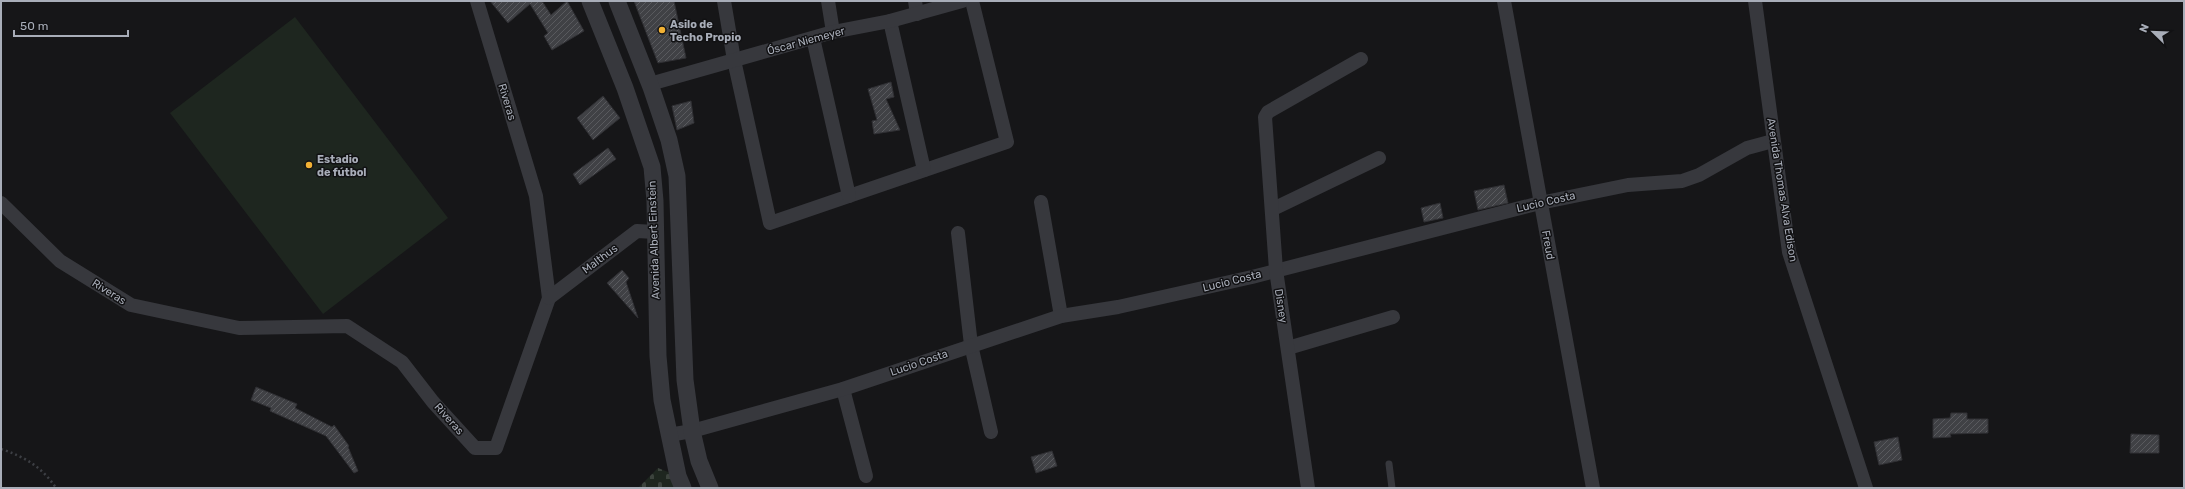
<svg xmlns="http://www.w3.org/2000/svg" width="2185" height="489" font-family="Rubik,sans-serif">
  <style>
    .green { fill: #1e261f }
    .cemetery { fill: url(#cemetery-stones) }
    .building { fill: url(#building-hatch); stroke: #303034 }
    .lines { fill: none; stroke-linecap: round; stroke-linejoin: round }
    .path { stroke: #3d3f44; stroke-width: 2.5; stroke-dasharray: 2 3; stroke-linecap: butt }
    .service { stroke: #37383d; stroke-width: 7 }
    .minor { stroke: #37383d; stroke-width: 14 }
    .tertiary { stroke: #37383d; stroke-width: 17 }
    .poi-dot { fill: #f2b134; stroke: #111113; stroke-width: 1.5 }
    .labels { text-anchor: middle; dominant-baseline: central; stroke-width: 3; stroke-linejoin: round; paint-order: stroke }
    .poi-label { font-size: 11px; font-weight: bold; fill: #a8adb8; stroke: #111113; text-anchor: start }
    .street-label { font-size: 11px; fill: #a8adb8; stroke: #111113 }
  </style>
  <defs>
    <pattern id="cemetery-stones" width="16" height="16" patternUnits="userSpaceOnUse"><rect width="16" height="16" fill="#1e261f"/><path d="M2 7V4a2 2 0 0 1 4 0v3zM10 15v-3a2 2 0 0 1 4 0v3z" fill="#3c433d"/></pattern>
    <pattern id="building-hatch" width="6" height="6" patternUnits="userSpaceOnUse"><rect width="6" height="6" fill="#404145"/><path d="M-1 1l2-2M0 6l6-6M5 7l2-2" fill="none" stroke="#595a5e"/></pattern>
  </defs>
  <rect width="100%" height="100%" fill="#161618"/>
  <!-- green -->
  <path class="green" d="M295 17 448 218 323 314 170 113Z"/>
  <!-- cemetery -->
  <path class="cemetery" d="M658 468 678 476 683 488H638Z"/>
  <!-- building -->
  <g class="building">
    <path d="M490 1H542L551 15 567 1 584 31 552 50 544 36 548 33 530 4 508 23Z"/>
    <path d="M634 1H674L686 58 658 63Z"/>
    <path d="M891 82 894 97 886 99 900 130 874 134 872 121 877 120 868 89Z"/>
    <path d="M603 96 620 118 593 140 577 118Z"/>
    <path d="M691 101 694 123 677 130 672 106Z"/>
    <path d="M608 148 616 159 580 185 573 174Z"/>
    <path d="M1504 185 1508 203 1478 210 1474 191Z"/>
    <path d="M1440 203 1443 218 1424 222 1421 208Z"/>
    <path d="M622 270 629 278 626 282 638 318 607 283Z"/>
    <path d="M256 387 297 404 295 408 332 427 334 425 349 446 348 447 358 471 354 473 326 436 270 411 271 408 251 400Z"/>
    <path d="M1951 413H1967V419H1988V433L1950 434 1951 437 1933 438V419L1950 418Z"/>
    <path d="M2131 434 2159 435V453H2130Z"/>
    <path d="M1898 437 1902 460 1879 465 1874 442Z"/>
    <path d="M1052 451 1057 466 1036 473 1031 457Z"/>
  </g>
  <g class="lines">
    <!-- path -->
    <path class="path" d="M1 449C25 457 42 467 56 488"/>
    <!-- service -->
    <path class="service" d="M1389 464 1392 488"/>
    <!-- minor -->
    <g class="minor">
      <path d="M724 1 734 60 770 223 1007 142 972 1"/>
      <path d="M828 1 833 32"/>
      <path d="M915 1 917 14"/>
      <path d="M1504 1 1593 488"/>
      <path d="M1755 1 1789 252 1866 488"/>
      <path d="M890 21 924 170"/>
      <path d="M813 38 849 196"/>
      <path d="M650 84 833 32 890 21 962 1"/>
      <path d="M1041 202 1061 316"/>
      <path d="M1 203 60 261 131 305 239 328 347 326 402 362 433 402 475 448H496L549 298 536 196 477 1"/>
      <path d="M1273 209 1379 158"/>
      <path d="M958 233 971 345 991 432"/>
      <path d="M549 298 637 231 655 232"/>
      <path d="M1288 348 1393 317"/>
      <path d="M843 389 866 476"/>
      <path d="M669 435 692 431 843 389 1061 316 1118 307 1252 277 1540 203 1628 185 1682 181 1699 175 1747 148 1773 141"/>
      <path d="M1308 488 1276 270 1265 117 1268 112 1361 59"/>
    </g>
    <!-- tertiary -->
    <g class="tertiary">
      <path d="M590 1 625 88 652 167 655 201 658 356 662 400 678 476 683 488"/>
      <path d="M617 1 651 87 669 140 677 176 685 380 692 431 699 461 710 488"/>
    </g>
  </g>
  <!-- markers -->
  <g class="poi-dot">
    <circle cx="662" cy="30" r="4"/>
    <circle cx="309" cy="165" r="4"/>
  </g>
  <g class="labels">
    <!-- poi labels -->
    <g class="poi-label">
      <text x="670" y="24">Asilo de<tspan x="670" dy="13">Techo Propio</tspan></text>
      <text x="317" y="159">Estadio<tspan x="317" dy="13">de fútbol</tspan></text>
    </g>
    <!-- street labels -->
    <g class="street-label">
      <text transform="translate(806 41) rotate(-15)">Óscar Niemeyer</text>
      <text transform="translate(507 102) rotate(73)">Riveras</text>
      <text transform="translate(1782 190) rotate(81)">Avenida Thomas Alva Edison</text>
      <text transform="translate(1546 202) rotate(-13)">Lucio Costa</text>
      <text transform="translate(654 240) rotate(-92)">Avenida Albert Einstein</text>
      <text transform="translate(1548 245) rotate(80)">Freud</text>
      <text transform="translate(600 259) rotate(-37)">Malthus</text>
      <text transform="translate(1232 281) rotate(-14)">Lucio Costa</text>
      <text transform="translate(109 292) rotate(32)">Riveras</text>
      <text transform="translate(1281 306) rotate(81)">Disney</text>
      <text transform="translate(919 363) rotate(-19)">Lucio Costa</text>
      <text transform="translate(449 419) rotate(48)">Riveras</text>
    </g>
  </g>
  <!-- border -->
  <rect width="2185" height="489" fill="none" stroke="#a8adb8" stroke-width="4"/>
  <!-- north arrow -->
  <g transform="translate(2153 32) rotate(293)" stroke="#111113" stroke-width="3" paint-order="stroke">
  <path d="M0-3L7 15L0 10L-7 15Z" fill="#a8adb8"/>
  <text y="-6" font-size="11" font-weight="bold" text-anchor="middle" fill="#a8adb8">N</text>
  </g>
  <!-- scale -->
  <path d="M14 30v6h114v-6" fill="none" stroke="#a8adb8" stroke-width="2"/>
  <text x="20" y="30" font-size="12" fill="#a8adb8" stroke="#111113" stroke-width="3" paint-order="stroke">50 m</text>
</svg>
